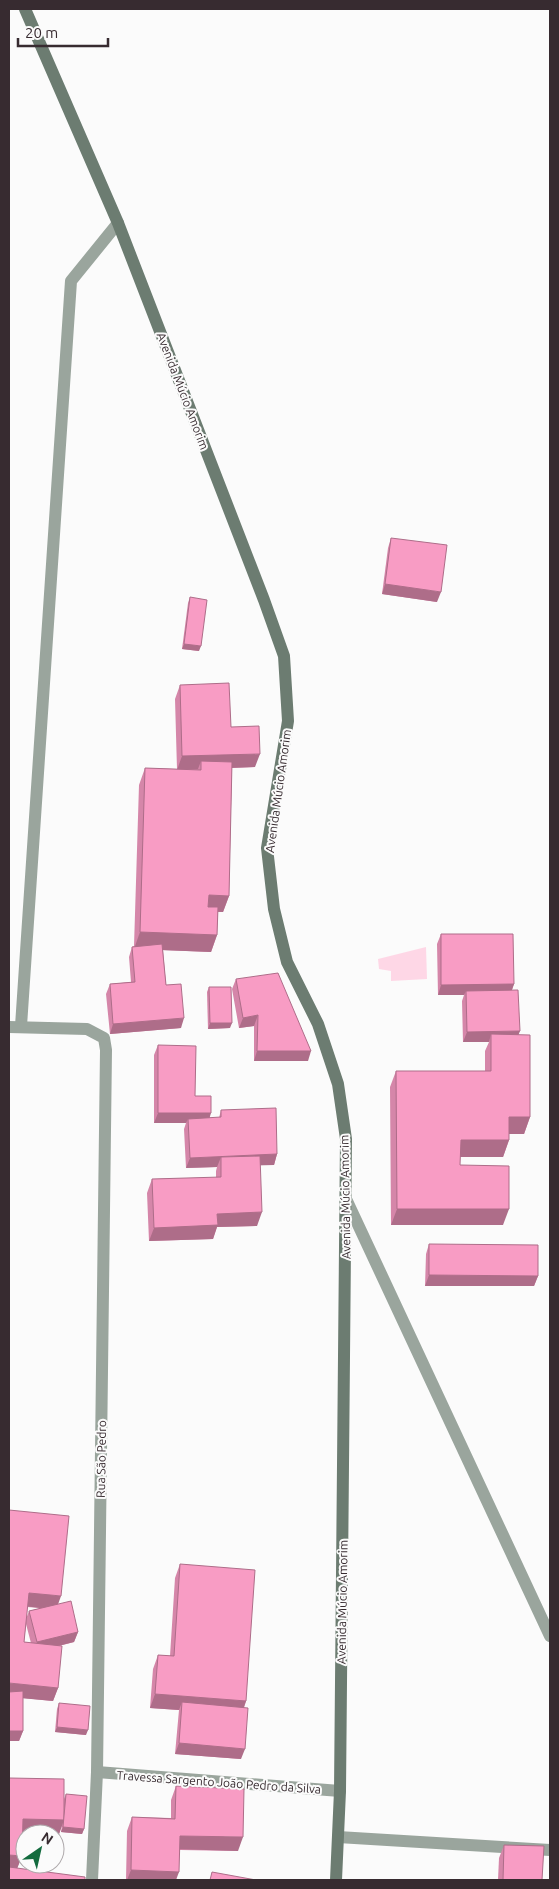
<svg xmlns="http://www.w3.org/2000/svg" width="559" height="1889" font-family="Ubuntu,sans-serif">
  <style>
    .water { fill: #fed7e6 }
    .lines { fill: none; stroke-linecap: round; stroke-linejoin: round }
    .street { stroke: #9aa59d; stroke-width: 12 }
    .secondary { stroke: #6c7c71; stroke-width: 12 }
    .wall { fill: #d586a9; fill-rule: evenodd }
    .shaded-wall { fill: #ae6d89 }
    .building { fill: #f89cc4; stroke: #ae6d89 }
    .labels { text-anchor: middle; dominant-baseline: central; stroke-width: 4; stroke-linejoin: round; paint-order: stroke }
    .street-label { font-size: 12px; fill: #372b30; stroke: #fbfbfb }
  </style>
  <rect width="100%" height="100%" fill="#fbfbfb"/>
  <!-- water -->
  <path class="water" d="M426 947 427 979 391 981V971L379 969 378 959Z"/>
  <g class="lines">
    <!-- street -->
    <g class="street">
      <path d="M21 1026 71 281 118 223"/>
      <path d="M9 1027 87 1029 104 1038 106 1050 97 1772 92 1880"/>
      <path d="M347 1201 550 1636"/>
      <path d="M97 1772 340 1791"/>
      <path d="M338 1837 550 1850"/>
    </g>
    <!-- secondary -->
    <path class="secondary" d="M25 9 118 223 264 600 284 656 288 721 267 848 274 909 287 962 318 1024 338 1084 346 1139 340 1791 336 1880"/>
  </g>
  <!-- wall -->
  <g class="wall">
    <path d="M391 538 437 602 382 594 388 548Z"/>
    <path d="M190 597 199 651 182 649 188 603Z"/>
    <path d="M180 685 231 727 255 767 232 768 229 896 223 912H218L217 935 211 952 163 950 166 985 181 1028 110 1034 106 994 110 984 131 982 129 957 132 947 134 946 139 785 145 768 177 769 175 699Z"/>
    <path d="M441 934 514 984 512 990 530 1117 524 1134H509V1140L503 1157H460V1165L503 1225H391L390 1087 396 1071H485V1051L489 1042H463L462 1001 464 995H438L437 944Z"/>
    <path d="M236 979 308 1061H254V1026L239 1028 232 989Z"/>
    <path d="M209 987 230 1028 208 1029 207 992Z"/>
    <path d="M158 1045 195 1096 210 1118H219L221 1110 277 1154 274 1165H260L257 1226 217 1227 213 1239 149 1241 147 1193 152 1179 216 1178V1171L217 1167 186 1168 184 1129 186 1123H154V1055Z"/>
    <path d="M429 1244 538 1276 534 1286H425L426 1254Z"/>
    <path d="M9 1510 58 1604 78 1632 74 1642 59 1646 58 1688 53 1701 23 1698V1731L19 1741ZM27 1607 41 1608 29 1611 26 1619ZM26 1624 31 1643 24 1642Z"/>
    <path d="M180 1564 246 1701 244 1708 241 1759 175 1754 179 1710 150 1708 153 1669 158 1655 170 1656 175 1578Z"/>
    <path d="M59 1703 86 1735 55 1732 57 1709Z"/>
    <path d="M9 1778 64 1799 66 1794 84 1829 82 1834 61 1832 62 1825 59 1834 22 1833V1856L17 1868 9 1880Z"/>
    <path d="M176 1786 238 1851 180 1850 176 1880H126L127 1831 132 1817 171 1818V1800Z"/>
    <path d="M504 1845 542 1880H498L499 1858Z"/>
  </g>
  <!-- shaded-wall -->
  <g class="shaded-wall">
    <path d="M385 584 441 592 437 602 382 594Z"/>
    <path d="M184 644 201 646 199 651 182 649Z"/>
    <path d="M260 754 255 767 201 769V761L198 769 177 770 182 756Z"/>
    <path d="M209 895 229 896 223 912 203 911Z"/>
    <path d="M140 932 217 935 211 952 134 949Z"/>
    <path d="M514 984 510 995 466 991 464 995H438L441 985Z"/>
    <path d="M258 1015 254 1026 239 1028 243 1018Z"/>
    <path d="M184 1018 181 1028 110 1034 113 1024Z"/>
    <path d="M210 1023H232L230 1028 208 1029Z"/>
    <path d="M520 1031 516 1041 491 1034 489 1042H463L467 1032Z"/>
    <path d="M257 1051H311L308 1061H254Z"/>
    <path d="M158 1113H211L208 1123 188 1119 186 1123H154Z"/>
    <path d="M509 1117H530L524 1134H503Z"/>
    <path d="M461 1140H509L503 1157H455Z"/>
    <path d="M277 1154 274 1165 221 1166V1157L217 1167 186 1168 190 1158Z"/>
    <path d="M397 1209H509L503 1225H391Z"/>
    <path d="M262 1212 257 1226 217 1227 213 1239 149 1241 154 1228 217 1214Z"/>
    <path d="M429 1275 538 1276 534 1286H425Z"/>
    <path d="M29 1593 61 1596 56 1610 24 1606Z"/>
    <path d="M78 1632 74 1642 33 1652 37 1642Z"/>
    <path d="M9 1683 58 1688 53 1701 9 1697Z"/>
    <path d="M155 1694 246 1701 241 1715 182 1702 179 1710 150 1708Z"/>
    <path d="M57 1727 88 1730 86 1735 55 1732Z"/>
    <path d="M9 1731H23L19 1741H9Z"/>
    <path d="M179 1743 245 1749 241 1759 175 1754Z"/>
    <path d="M23 1819 64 1820 59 1834 18 1833Z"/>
    <path d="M63 1827 84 1829 82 1834 61 1832Z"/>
    <path d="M180 1836 243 1837 238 1851 175 1849Z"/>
    <path d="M9 1855 22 1856 17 1869 9 1868Z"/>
    <path d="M131 1870 179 1872 176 1880H127Z"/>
  </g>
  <!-- building -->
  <g class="building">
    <path d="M391 538 447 545 441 592 385 584Z"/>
    <path d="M190 597 207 600 201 646 184 644Z"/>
    <path d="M229 683 231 727 259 726 260 754 182 756 180 685Z"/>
    <path d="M201 761 232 762 229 896 209 895 208 907H218L217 935 140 932 145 768 201 770Z"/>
    <path d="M441 934H513L514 984 441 985Z"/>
    <path d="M162 944 166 985 181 984 184 1018 113 1024 110 984 135 982 132 947Z"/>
    <path d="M278 973 311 1051H257L258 1015 243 1018 236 979Z"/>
    <path d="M209 987H231L232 1023H210Z"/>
    <path d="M518 990 520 1031 467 1032 466 991Z"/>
    <path d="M491 1034 530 1035V1117H509V1140H461L460 1165 509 1166V1209H397L396 1071H491Z"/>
    <path d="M158 1045 196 1046 195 1096H211V1113H158Z"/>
    <path d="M276 1108 277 1154 190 1158 188 1119 221 1117V1110Z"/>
    <path d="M260 1156 262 1212 217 1214 218 1225 154 1228 152 1179 221 1177V1157Z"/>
    <path d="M429 1244 538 1245V1276L429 1275Z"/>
    <path d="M9 1510 69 1516 61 1596 29 1593 24 1642 62 1646 58 1688 9 1683Z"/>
    <path d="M180 1564 255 1570 246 1701 155 1694 158 1655 174 1656Z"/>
    <path d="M71 1601 78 1632 37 1642 29 1611Z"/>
    <path d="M23 1691V1731H9V1692Z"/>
    <path d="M182 1702 248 1708 245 1749 179 1743Z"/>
    <path d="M59 1703 90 1706 88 1730 57 1727Z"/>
    <path d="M9 1778 64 1779V1820L23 1819 22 1856 9 1855Z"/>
    <path d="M176 1786 244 1789 243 1837 180 1836 179 1872 131 1870 132 1817 175 1819Z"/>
    <path d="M66 1794 87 1796 84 1829 63 1827Z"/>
    <path d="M504 1845 544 1846 542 1880H503Z"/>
    <path d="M9 1867 85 1877V1880H9Z"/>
    <path d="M212 1872 256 1880H210Z"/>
  </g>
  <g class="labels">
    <!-- street labels -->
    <g class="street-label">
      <text transform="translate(183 391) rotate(69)">Avenida Múcio Amorim</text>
      <text transform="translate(278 791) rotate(-82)">Avenida Múcio Amorim</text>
      <text transform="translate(345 1197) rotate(-91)">Avenida Múcio Amorim</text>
      <text transform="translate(101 1459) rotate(-89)">Rua São Pedro</text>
      <text transform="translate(342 1602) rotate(-89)">Avenida Múcio Amorim</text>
      <text transform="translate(219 1782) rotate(4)">Travessa Sargento João Pedro da Silva</text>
    </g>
  </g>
  <!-- border -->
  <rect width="559" height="1889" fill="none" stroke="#372b30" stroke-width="20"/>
  <!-- north arrow -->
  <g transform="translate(40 1849) rotate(34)"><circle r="24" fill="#fbfbfb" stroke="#ada8aa"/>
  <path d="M0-4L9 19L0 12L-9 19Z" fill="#136b3e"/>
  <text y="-8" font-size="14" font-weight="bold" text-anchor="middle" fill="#372b30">N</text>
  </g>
  <!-- scale -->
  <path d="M18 38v8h90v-8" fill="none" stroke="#372b30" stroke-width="2.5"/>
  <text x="25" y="38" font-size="15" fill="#372b30" stroke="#fbfbfb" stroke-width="4" paint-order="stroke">20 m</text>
</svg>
